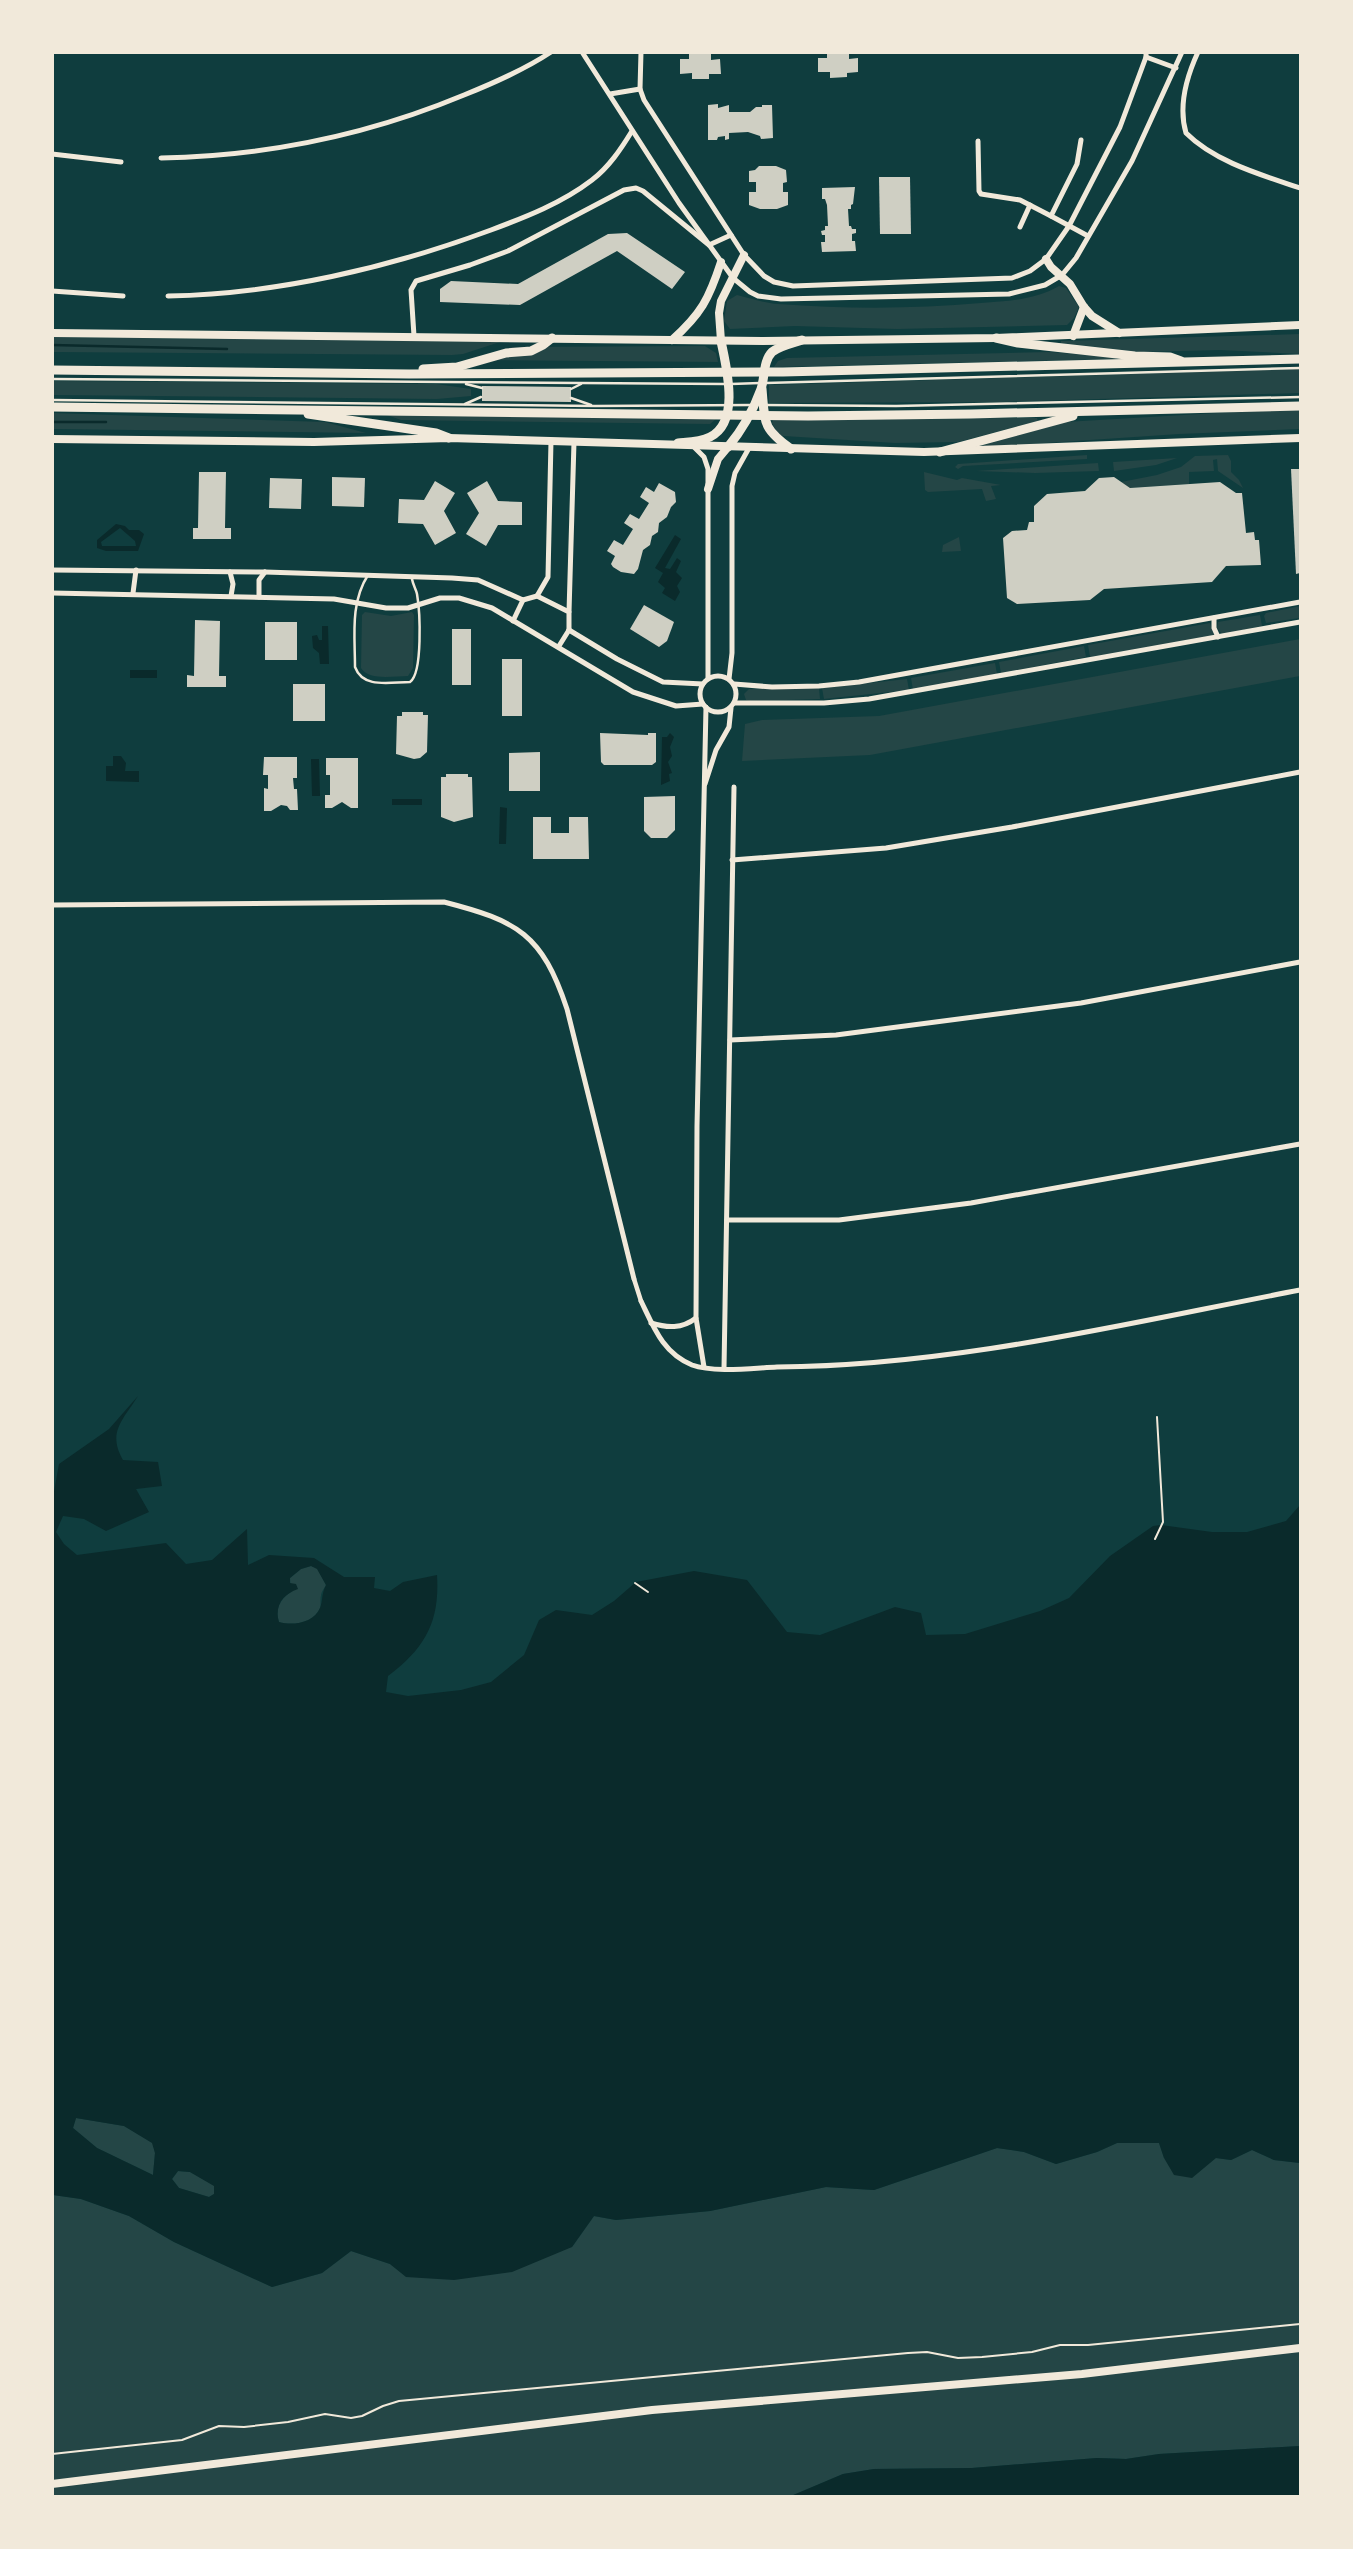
<svg xmlns="http://www.w3.org/2000/svg" width="1353" height="2549" font-family="'Open Sans',sans-serif">
  <style>
    .green { fill: #244646 }
    .water { fill: #0a2a2b; fill-rule: evenodd }
    .lines { fill: none; stroke-linecap: round; stroke-linejoin: round }
    .stream { stroke: #0a2a2b; stroke-width: 2.5 }
    .building { fill: #cfcfc3 }
    .path { stroke: #f1e9da; stroke-width: 2 }
    .service { stroke: #f1e9da; stroke-width: 2.5 }
    .pedestrian { stroke: #f1e9da; stroke-width: 4.5 }
    .minor { stroke: #f1e9da; stroke-width: 5 }
    .secondary { stroke: #f1e9da; stroke-width: 8 }
    .trunk { stroke: #f1e9da; stroke-width: 9 }
  </style>
  <rect width="100%" height="100%" fill="#0f3d3e"/>
  <!-- green -->
  <g class="green">
    <path d="M1059 286 1066 288 1079 307 1074 318 1067 325 897 329 795 326 730 329 724 321 727 301 737 295C750 298 764 303 778 304 845 309 914 309 981 303 1008 301 1035 300 1059 286Z"/>
    <path d="M1300 334V354L1220 350 1140 352 1061 343V341Z"/>
    <path d="M53 337 500 342 463 354 452 355 53 352Z"/>
    <path d="M705 346 716 353 718 362 478 360 512 347Z"/>
    <path d="M1049 352 1116 357V359L774 367 778 361 787 358Z"/>
    <path d="M1300 369V393L1001 402 769 403V385Z"/>
    <path d="M53 381 436 384 471 389V396L437 399 53 395Z"/>
    <path d="M1300 408V429L1179 434 985 447 984 445 1065 422Z"/>
    <path d="M376 411 716 419 710 424 401 420Z"/>
    <path d="M53 413 325 422 366 433 53 429Z"/>
    <path d="M1037 418 1038 421 958 442 895 443 784 436 779 435 772 423 773 420 779 419Z"/>
    <path d="M1087 455V459L963 466 958 469 955 467 958 464Z"/>
    <path d="M1228 455 1231 461V472L1239 480 1243 488 1218 471 1217 459 1213 460 1214 471 1189 472V484L1130 488 1121 482 1157 475 1181 467 1195 456Z"/>
    <path d="M1177 458 1156 465 1114 471 1113 462Z"/>
    <path d="M1098 463 1099 471 1035 473 976 471Z"/>
    <path d="M924 472 957 480 962 478 1001 485 991 486 996 499 986 501 982 489 928 492 925 490Z"/>
    <path d="M959 537 961 551 942 552 943 545Z"/>
    <path d="M1300 606V618L1266 623 1264 616 1266 613Z"/>
    <path d="M365 612 391 616 412 612 414 615 413 668 408 676C393 676 369 681 361 668L362 615Z"/>
    <path d="M1260 615 1262 626 1222 634 1217 628 1218 622Z"/>
    <path d="M1210 623 1214 635 1090 657 1088 645Z"/>
    <path d="M1300 639V676L870 755 742 761 745 724 762 720 879 716Z"/>
    <path d="M1084 646 1086 657 1001 673 999 662Z"/>
    <path d="M995 663 997 674 913 690 911 678Z"/>
    <path d="M907 679 909 690 824 699 822 688Z"/>
    <path d="M819 688 820 699 750 701 746 700 744 694 749 689Z"/>
    <path d="M311 1566 317 1568 326 1585C324 1589 321 1592 321 1596 320 1597 321 1606 320 1608 314 1623 293 1626 279 1622 275 1609 280 1599 291 1592L290 1578 301 1569Z"/>
    <path d="M76 2118 124 2126 153 2143 155 2153 153 2175 97 2148 73 2128Z"/>
    <path d="M1117 2143H1159L1164 2158H1216L1231 2160 1252 2150 1274 2160 1300 2163V2446L1159 2454 1126 2459 1097 2458 972 2468 874 2469 843 2474 791 2496H53V2195L81 2199 129 2216 174 2242 272 2287 322 2273 351 2251 390 2264 407 2277 572 2247 594 2216 616 2220 710 2211 826 2187 874 2190 997 2148 1024 2152 1056 2164 1097 2152Z"/>
    <path d="M178 2171 190 2172 215 2186 214 2194 209 2197 179 2188 172 2179Z"/>
  </g>
  <!-- water -->
  <g class="water">
    <path d="M116 524 125 526 129 530H139L144 534 138 551H106L97 548V540ZM120 528 135 541 136 546H102L101 542Z"/>
    <path d="M675 535 681 539 665 568 670 569 677 558 681 561 676 572 682 578 677 586 680 592 675 601 662 593 665 588 658 582 663 573 655 568Z"/>
    <path d="M322 626H328L329 664H320L319 653 313 648 312 636 317 635 319 640H322Z"/>
    <rect x="130" y="670" width="27" height="8"/>
    <path d="M670 733 674 737 670 747 672 756 668 762 672 773 669 774 670 781 661 785 662 737H667Z"/>
    <path d="M113 756H121L126 763 125 771H139V782L106 781V766H113Z"/>
    <path d="M311 759H319L320 796H312Z"/>
    <rect x="392" y="799" width="30" height="6"/>
    <path d="M500 807 507 808 506 844H499Z"/>
    <path d="M138 1396C123 1420 107 1432 123 1460L158 1462 162 1486 136 1489 149 1512 106 1531 84 1519 63 1516 56 1532 64 1544 77 1555 166 1543 186 1564 212 1560 247 1529 248 1565 269 1555 314 1558 344 1577H375L374 1588 390 1591 403 1582 437 1575C440 1622 425 1648 388 1676L386 1692 408 1696 461 1690 491 1682 524 1655 539 1620 556 1610 592 1615 614 1601 636 1582 694 1571 747 1580 787 1632 820 1635 895 1607 921 1613 926 1635 965 1634 1040 1611 1069 1598 1110 1556 1153 1526 1161 1525 1212 1532H1247L1286 1521 1300 1505V2163L1274 2160 1252 2150 1231 2160 1216 2158 1192 2178 1174 2175 1164 2158 1159 2143H1117L1097 2152 1056 2164 1024 2152 997 2148 874 2190 826 2187 710 2211 616 2220 594 2216 572 2247 512 2272 454 2280 406 2277 390 2264 351 2251 322 2273 272 2287 174 2242 129 2216 81 2199 53 2195V1497L59 1464 109 1429ZM311 1566 317 1569 326 1585C321 1595 323 1601 320 1608 314 1623 293 1626 279 1622 274 1606 283 1594 298 1589L296 1584 290 1583V1578L301 1569ZM76 2118 124 2126 152 2143 155 2153 153 2175 97 2148 73 2128ZM178 2171 190 2172 214 2186V2194L209 2197 179 2188 172 2179Z"/>
    <path d="M1300 2446V2496H791L843 2474 874 2469 972 2468 1097 2458 1126 2459 1159 2454Z"/>
  </g>
  <g class="lines">
    <!-- stream -->
    <g class="stream">
      <path d="M52 345 227 349"/>
      <path d="M52 422H106"/>
    </g>
  </g>
  <!-- building -->
  <g class="building">
    <path d="M689 52H711V60L720 59 721 74H709V79H692V73L680 74V59H689Z"/>
    <path d="M827 52H849V59L858 58V72L847 73V77L830 78V72H818V58H827Z"/>
    <path d="M718 104V108L729 105V112H750L756 107H762V105H772L773 138 761 139 760 136 748 132 729 133V139L725 140V136L718 137 717 140H708V105Z"/>
    <path d="M759 166H776L786 170 787 182 783 183V192H788V205L777 209H760L749 205V192H756V182H749V171L755 170Z"/>
    <path d="M879 177H910L911 234H880Z"/>
    <path d="M855 187 853 204 851 205V209H848L849 226H851L852 229H856V233L852 234V241H855L856 251 822 252 821 242H825V235H822L821 231 825 230V226H828L827 205 825 199H822V188Z"/>
    <path d="M627 233 685 272 672 289 617 251 520 305 440 302V289L451 281 518 284 608 234Z"/>
    <path d="M482 386 571 387V402L482 401Z"/>
    <path d="M1291 469H1300V573L1296 574Z"/>
    <path d="M199 472H226L225 528H231V539H193V528H198Z"/>
    <path d="M332 477 365 478 364 507 332 506Z"/>
    <path d="M1114 477 1130 488 1220 482 1236 493H1242L1246 533 1254 532 1255 540H1259L1261 565 1226 566 1212 582 1104 589 1090 600 1017 604 1007 598 1003 538 1012 531 1027 530 1029 522H1034V506L1047 494 1085 491 1099 478Z"/>
    <path d="M270 478 302 479 301 509 269 508Z"/>
    <path d="M435 481 455 493 444 511 456 533 435 545 423 524 398 523 399 499 424 500Z"/>
    <path d="M487 481 498 501 522 502V525H498L486 546 466 534 479 513 467 493Z"/>
    <path d="M659 483 675 492 676 502 671 507 667 517 659 523 658 532 652 536 650 545 643 550 638 569 634 574 621 572 613 567 611 564 615 556 607 551 614 540 623 545 633 529 624 523 630 514 639 519 649 503 640 497 646 487 654 492Z"/>
    <path d="M644 605 674 622 667 641 659 647 630 629Z"/>
    <path d="M195 620 220 621 219 676H226V687H187V675L194 676Z"/>
    <rect x="265" y="622" width="32" height="38"/>
    <rect x="452" y="629" width="19" height="56"/>
    <rect x="502" y="659" width="20" height="57"/>
    <rect x="293" y="684" width="32" height="37"/>
    <path d="M402 712H423V715H428L427 752 420 758 414 759 396 754 397 716H402Z"/>
    <path d="M600 733 648 735V733H656V762L652 765H604L601 762Z"/>
    <path d="M540 752V791H509V753Z"/>
    <path d="M264 757H297V778H293L294 789H297L298 810H290L287 806 281 805 271 811H264V788L268 789V775H263Z"/>
    <path d="M326 758H358V808H351L342 802 332 808H325V795H330V775H326Z"/>
    <path d="M446 774H468V777H472L473 817 454 822 441 817V777H446Z"/>
    <path d="M675 796V830L667 838H651L644 831V797Z"/>
    <path d="M533 817H551V833H569V817H588L589 859H533Z"/>
  </g>
  <g class="lines">
    <!-- path -->
    <g class="path">
      <path d="M1155 1539 1163 1522 1157 1417"/>
      <path d="M635 1583 648 1592"/>
      <path d="M52 2454 182 2440 219 2426 244 2427 288 2422 325 2414 351 2418 362 2416 383 2406 399 2401 908 2353 927 2352 958 2358 982 2357 1032 2352 1060 2345H1088L1300 2324"/>
    </g>
    <!-- service -->
    <g class="service">
      <path d="M52 379 725 384"/>
      <path d="M766 383 1300 368"/>
      <path d="M466 384 482 388"/>
      <path d="M731 384 760 383"/>
      <path d="M571 389 581 384"/>
      <path d="M571 398 591 405"/>
      <path d="M52 400 595 406 751 405"/>
      <path d="M465 404 481 397"/>
      <path d="M765 405 896 406 1300 397"/>
      <path d="M368 575C350 603 355 636 355 667 363 689 390 682 410 682 423 673 420 611 417 594 416 589 413 585 412 579"/>
    </g>
    <!-- pedestrian -->
    <path class="pedestrian" d="M634 1279 641 1301"/>
    <!-- minor -->
    <g class="minor">
      <path d="M582 52 679 203 733 278 750 292 758 296 781 299 1009 294 1045 285 1062 275 1076 258 1132 161 1182 52"/>
      <path d="M641 52 640 89 644 100 744 255 764 276 774 282 793 286 1012 278 1030 271 1046 259 1069 226 1120 127 1146 57V52"/>
      <path d="M1198 52C1186 78 1178 106 1186 133 1215 162 1262 175 1300 188"/>
      <path d="M1146 57 1176 68"/>
      <path d="M610 94 640 89"/>
      <path d="M1081 140 1077 164 1051 216 1088 236"/>
      <path d="M978 141 979 191 981 194 1020 200 1051 216"/>
      <path d="M52 154 121 162"/>
      <path d="M161 158C265 156 368 135 464 95 494 83 524 70 551 52"/>
      <path d="M1020 227 1030 205"/>
      <path d="M52 291 123 296"/>
      <path d="M168 296C276 294 389 268 491 230 526 217 562 203 592 180 609 167 621 149 632 131"/>
      <path d="M414 336 411 290 416 281 470 265 508 251 624 190 636 188 643 191 709 245 731 235"/>
      <path d="M693 446 704 457 708 469V679"/>
      <path d="M52 570 265 572 452 578 478 580 523 600 537 596 569 612V630"/>
      <path d="M230 572 233 584 231 596"/>
      <path d="M52 593 334 599 386 608H408L440 598H459L492 608 633 692 676 706 703 704"/>
      <path d="M133 593 136 570"/>
      <path d="M537 596 548 577 551 441"/>
      <path d="M259 597V580L265 572"/>
      <path d="M569 612 574 442"/>
      <path d="M1214 618V628L1218 637"/>
      <path d="M513 621 523 600"/>
      <path d="M569 630 617 659 663 682 703 684"/>
      <path d="M559 646 569 630"/>
      <circle cx="718" cy="694" r="18"/>
      <path d="M729 679 732 653V486L735 473 749 448"/>
      <path d="M734 684 772 687 819 686 859 682 1300 602"/>
      <path d="M735 703H824L869 699 1300 622"/>
      <path d="M705 784 716 750 729 727 731 708"/>
      <path d="M732 860 886 848 1012 827 1300 772"/>
      <path d="M52 905 444 902C518 921 542 934 567 1009L634 1279"/>
      <path d="M730 1040 836 1035 1081 1003 1300 962"/>
      <path d="M727 1220H839L971 1203 1300 1144"/>
      <path d="M641 1301C654 1328 663 1353 692 1365 714 1373 753 1368 777 1367 954 1366 1127 1323 1300 1290"/>
      <path d="M651 1323C667 1328 682 1329 696 1318"/>
      <path d="M704 1367 696 1318 697 1126 706 707"/>
      <path d="M724 1368 734 787"/>
    </g>
    <!-- secondary -->
    <g class="secondary">
      <path d="M1046 259 1051 267 1070 284 1084 307 1092 316 1119 333"/>
      <path d="M52 333 763 341 996 338 1300 325"/>
      <path d="M1073 336 1084 307"/>
      <path d="M672 340C701 314 709 299 721 262"/>
      <path d="M721 341 719 313 721 301 744 255"/>
      <path d="M52 439 314 442 449 438 924 452 1300 438"/>
      <path d="M708 489 718 459 728 447"/>
      <path d="M52 2484 652 2410 1082 2374 1300 2348"/>
    </g>
    <!-- trunk -->
    <g class="trunk">
      <path d="M996 338 1018 343 1135 356 1170 357 1181 361"/>
      <path d="M423 369 457 367 506 353 531 351 543 345 552 338"/>
      <path d="M52 370 409 374 783 372 1300 359"/>
      <path d="M762 389C765 423 762 428 791 449"/>
      <path d="M52 407 808 416 971 414 1300 406"/>
      <path d="M308 414 436 433 449 438"/>
      <path d="M678 443C689 442 700 442 710 437 741 422 726 366 721 341"/>
      <path d="M728 447C743 429 753 411 761 389 765 378 763 361 772 352 779 346 793 343 802 340"/>
      <path d="M940 452 1073 416"/>
    </g>
  </g>
  <!-- border -->
  <rect width="1353" height="2549" fill="none" stroke="#f1e9da" stroke-width="108"/>
</svg>
